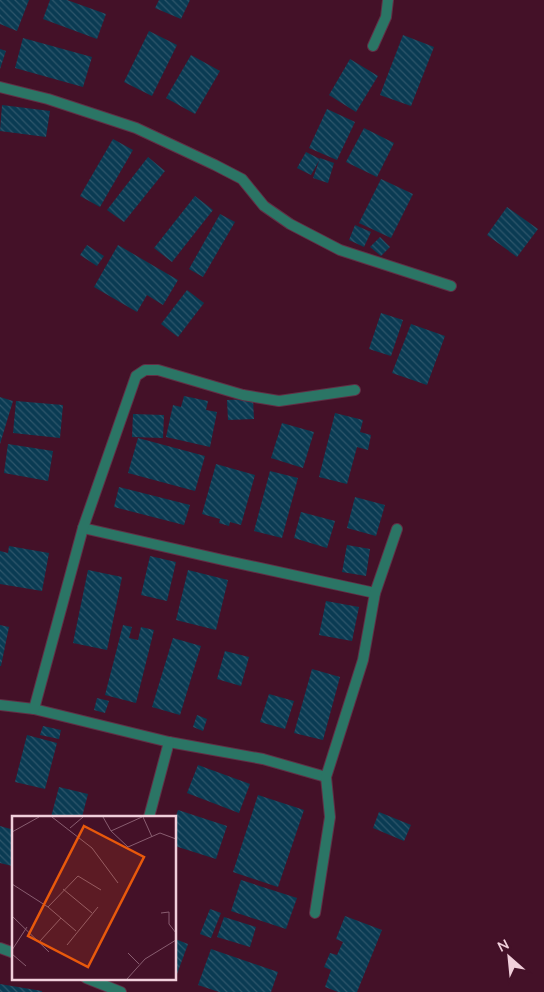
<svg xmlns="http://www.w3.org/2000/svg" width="544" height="992" font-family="Mulish,sans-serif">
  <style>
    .building { fill: url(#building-back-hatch) }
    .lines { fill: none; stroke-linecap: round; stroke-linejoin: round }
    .street-casing { stroke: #602f45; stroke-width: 12 }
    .street { stroke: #2b7565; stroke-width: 10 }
    .inset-road { fill: none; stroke: #895d70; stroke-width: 1 }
    .view { fill: #e8590c; fill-opacity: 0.15; stroke: #e8590c; stroke-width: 2.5 }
    .inset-edge { fill: none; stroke: #f1cfdb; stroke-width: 2.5 }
  </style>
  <defs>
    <pattern id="building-back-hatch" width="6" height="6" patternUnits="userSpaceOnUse" patternTransform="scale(1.25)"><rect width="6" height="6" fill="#0a3b53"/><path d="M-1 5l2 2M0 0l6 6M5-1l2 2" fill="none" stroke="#2e566b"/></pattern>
  </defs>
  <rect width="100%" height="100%" fill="#441128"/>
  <!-- building -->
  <g class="building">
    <path d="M0 0H29L17 31 0 24Z"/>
    <path d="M50 0H67L106 14 97 39 43 19Z"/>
    <path d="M159 0H190L181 19 155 8Z"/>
    <path d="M149 31 177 45 152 96 124 82Z"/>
    <path d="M403 35 434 47 411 106 380 95Z"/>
    <path d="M23 38 92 57 83 87 15 68Z"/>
    <path d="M0 49 6 51 0 69Z"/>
    <path d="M191 55 220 71 195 114 166 98Z"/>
    <path d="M350 59 378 76 356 112 329 95Z"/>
    <path d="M2 105 50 111 46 137 0 131Z"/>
    <path d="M327 109 355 122 337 160 309 148Z"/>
    <path d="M364 128 394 143 377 177 346 162Z"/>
    <path d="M113 139 133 150 100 207 80 196Z"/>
    <path d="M306 152 320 159 311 175 297 168Z"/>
    <path d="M148 157 165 171 124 222 107 210Z"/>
    <path d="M320 158 334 163 328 183 313 178Z"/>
    <path d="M381 179 413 194 391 238 359 223Z"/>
    <path d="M195 196 213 210 172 262 154 248Z"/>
    <path d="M507 207 538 229 517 257 487 235Z"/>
    <path d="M220 214 235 222 203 277 189 269Z"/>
    <path d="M355 225 371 232 364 247 349 240Z"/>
    <path d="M380 237 390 247 381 256 370 247Z"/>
    <path d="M87 245 104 256 97 266 80 255Z"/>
    <path d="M118 245 178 280 163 305 147 295 137 312 94 287Z"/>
    <path d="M187 290 204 303 178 337 161 324Z"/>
    <path d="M381 313 403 320 391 356 369 349Z"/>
    <path d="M411 324 445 336 427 385 392 373Z"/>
    <path d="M184 396 208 401 206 410 217 412 210 447 166 437 173 405 181 407Z"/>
    <path d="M0 397 13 401 0 444Z"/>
    <path d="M253 399 254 419 228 420 227 400Z"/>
    <path d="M16 401 63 405 60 438 13 433Z"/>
    <path d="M335 413 363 420 360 432 371 435 368 450 357 447 347 484 319 477Z"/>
    <path d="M133 414 164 415 163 438 132 437Z"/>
    <path d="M282 423 314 432 303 468 271 458Z"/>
    <path d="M138 438 205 456 195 491 128 473Z"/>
    <path d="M8 444 53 451 48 481 4 473Z"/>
    <path d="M216 464 255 475 241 525 230 522 229 526 219 523 220 519 202 514Z"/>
    <path d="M270 471 298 478 282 538 254 531Z"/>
    <path d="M119 487 190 505 184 525 114 507Z"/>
    <path d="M355 497 385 505 376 536 347 528Z"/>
    <path d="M301 512 335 521 327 548 294 538Z"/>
    <path d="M347 545 370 549 366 576 342 572Z"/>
    <path d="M9 546 49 553 42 591 0 584V551L8 553Z"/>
    <path d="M150 556 176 562 167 601 141 595Z"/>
    <path d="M88 570 122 577 107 650 73 643Z"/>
    <path d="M188 570 228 580 216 630 176 620Z"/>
    <path d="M326 601 359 607 352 641 319 635Z"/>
    <path d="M0 625 9 627 1 666H0Z"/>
    <path d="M123 625 132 627 129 638 138 640 141 627 154 630 136 703 105 695Z"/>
    <path d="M173 638 201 646 180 715 152 707Z"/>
    <path d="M225 651 249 657 241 686 217 679Z"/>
    <path d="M312 669 340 677 323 740 294 733Z"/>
    <path d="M269 694 294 701 285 729 260 722Z"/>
    <path d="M97 698 109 701 105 713 94 710Z"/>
    <path d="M197 715 207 719 203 731 193 727Z"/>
    <path d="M43 726 61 730 59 739 40 735Z"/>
    <path d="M27 735 57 743 45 789 15 782Z"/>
    <path d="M198 765 250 784 239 813 187 793Z"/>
    <path d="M59 787 88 794 82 817H51Z"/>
    <path d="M258 795 304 810 278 887 233 872Z"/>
    <path d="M178 810 227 826 216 859 175 846V819Z"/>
    <path d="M379 812 411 825 404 841 373 828Z"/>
    <path d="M0 826 14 830V859L12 866 0 863Z"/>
    <path d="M241 880 297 898 286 929 231 911Z"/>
    <path d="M210 909 221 913 211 938 200 934Z"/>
    <path d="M345 916 382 930 357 992H338L325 987 331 970 324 967 330 953 337 955 343 942 336 939Z"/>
    <path d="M224 917 256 927 250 947 217 937Z"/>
    <path d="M175 939 188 944 177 974H175Z"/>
    <path d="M211 949 278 972 271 992H219L198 985Z"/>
    <path d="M0 984 42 991V992H0Z"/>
  </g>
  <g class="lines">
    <defs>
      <g id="street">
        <path d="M373 46 386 17 388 0"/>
        <path d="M0 87 48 99 136 128 215 165 242 179 264 206 290 224 340 250 451 286"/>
        <path d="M83 528 223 560 375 593"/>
        <path d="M0 705 34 709 169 742 263 759 326 777"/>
        <path d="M34 709 83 528 136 376 145 370H158L243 395 279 401 355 390"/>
        <path d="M149 817 169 742"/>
        <path d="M315 913 330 817 326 777 363 660 375 593 397 529"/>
        <path d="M0 948 14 953"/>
        <path d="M86 978 121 992"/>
      </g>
    </defs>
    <!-- street casing -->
    <use href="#street" class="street-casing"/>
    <!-- street -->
    <use href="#street" class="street"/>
  </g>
  <!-- overview -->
  <g transform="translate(12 816)">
    <rect width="164" height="164" fill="#441128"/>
    <path class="inset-road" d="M40 1 80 32 106 67M91 1 99 15 116 31 148 17 164 23M131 1 140 21M58 12 71 1M99 15 130 1M0 16 27 1M0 68 36 91 64 115M51 73 80 97M36 91 66 60 89 74M149 97 157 96V108L164 117M0 100 37 136M28 125 49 102M55 129 86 91M0 134 15 111M116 137 127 148M0 138 14 150M115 163 133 143 164 124"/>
    <path class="view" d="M72 10 132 41 76 151 16 120Z"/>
    <rect width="164" height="164" class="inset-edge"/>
  </g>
  <!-- north arrow -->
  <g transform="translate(509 957) rotate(333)" stroke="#441128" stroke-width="4" paint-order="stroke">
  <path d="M0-4L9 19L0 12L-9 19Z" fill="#f1cfdb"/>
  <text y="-8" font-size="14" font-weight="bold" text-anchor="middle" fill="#f1cfdb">N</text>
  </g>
</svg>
